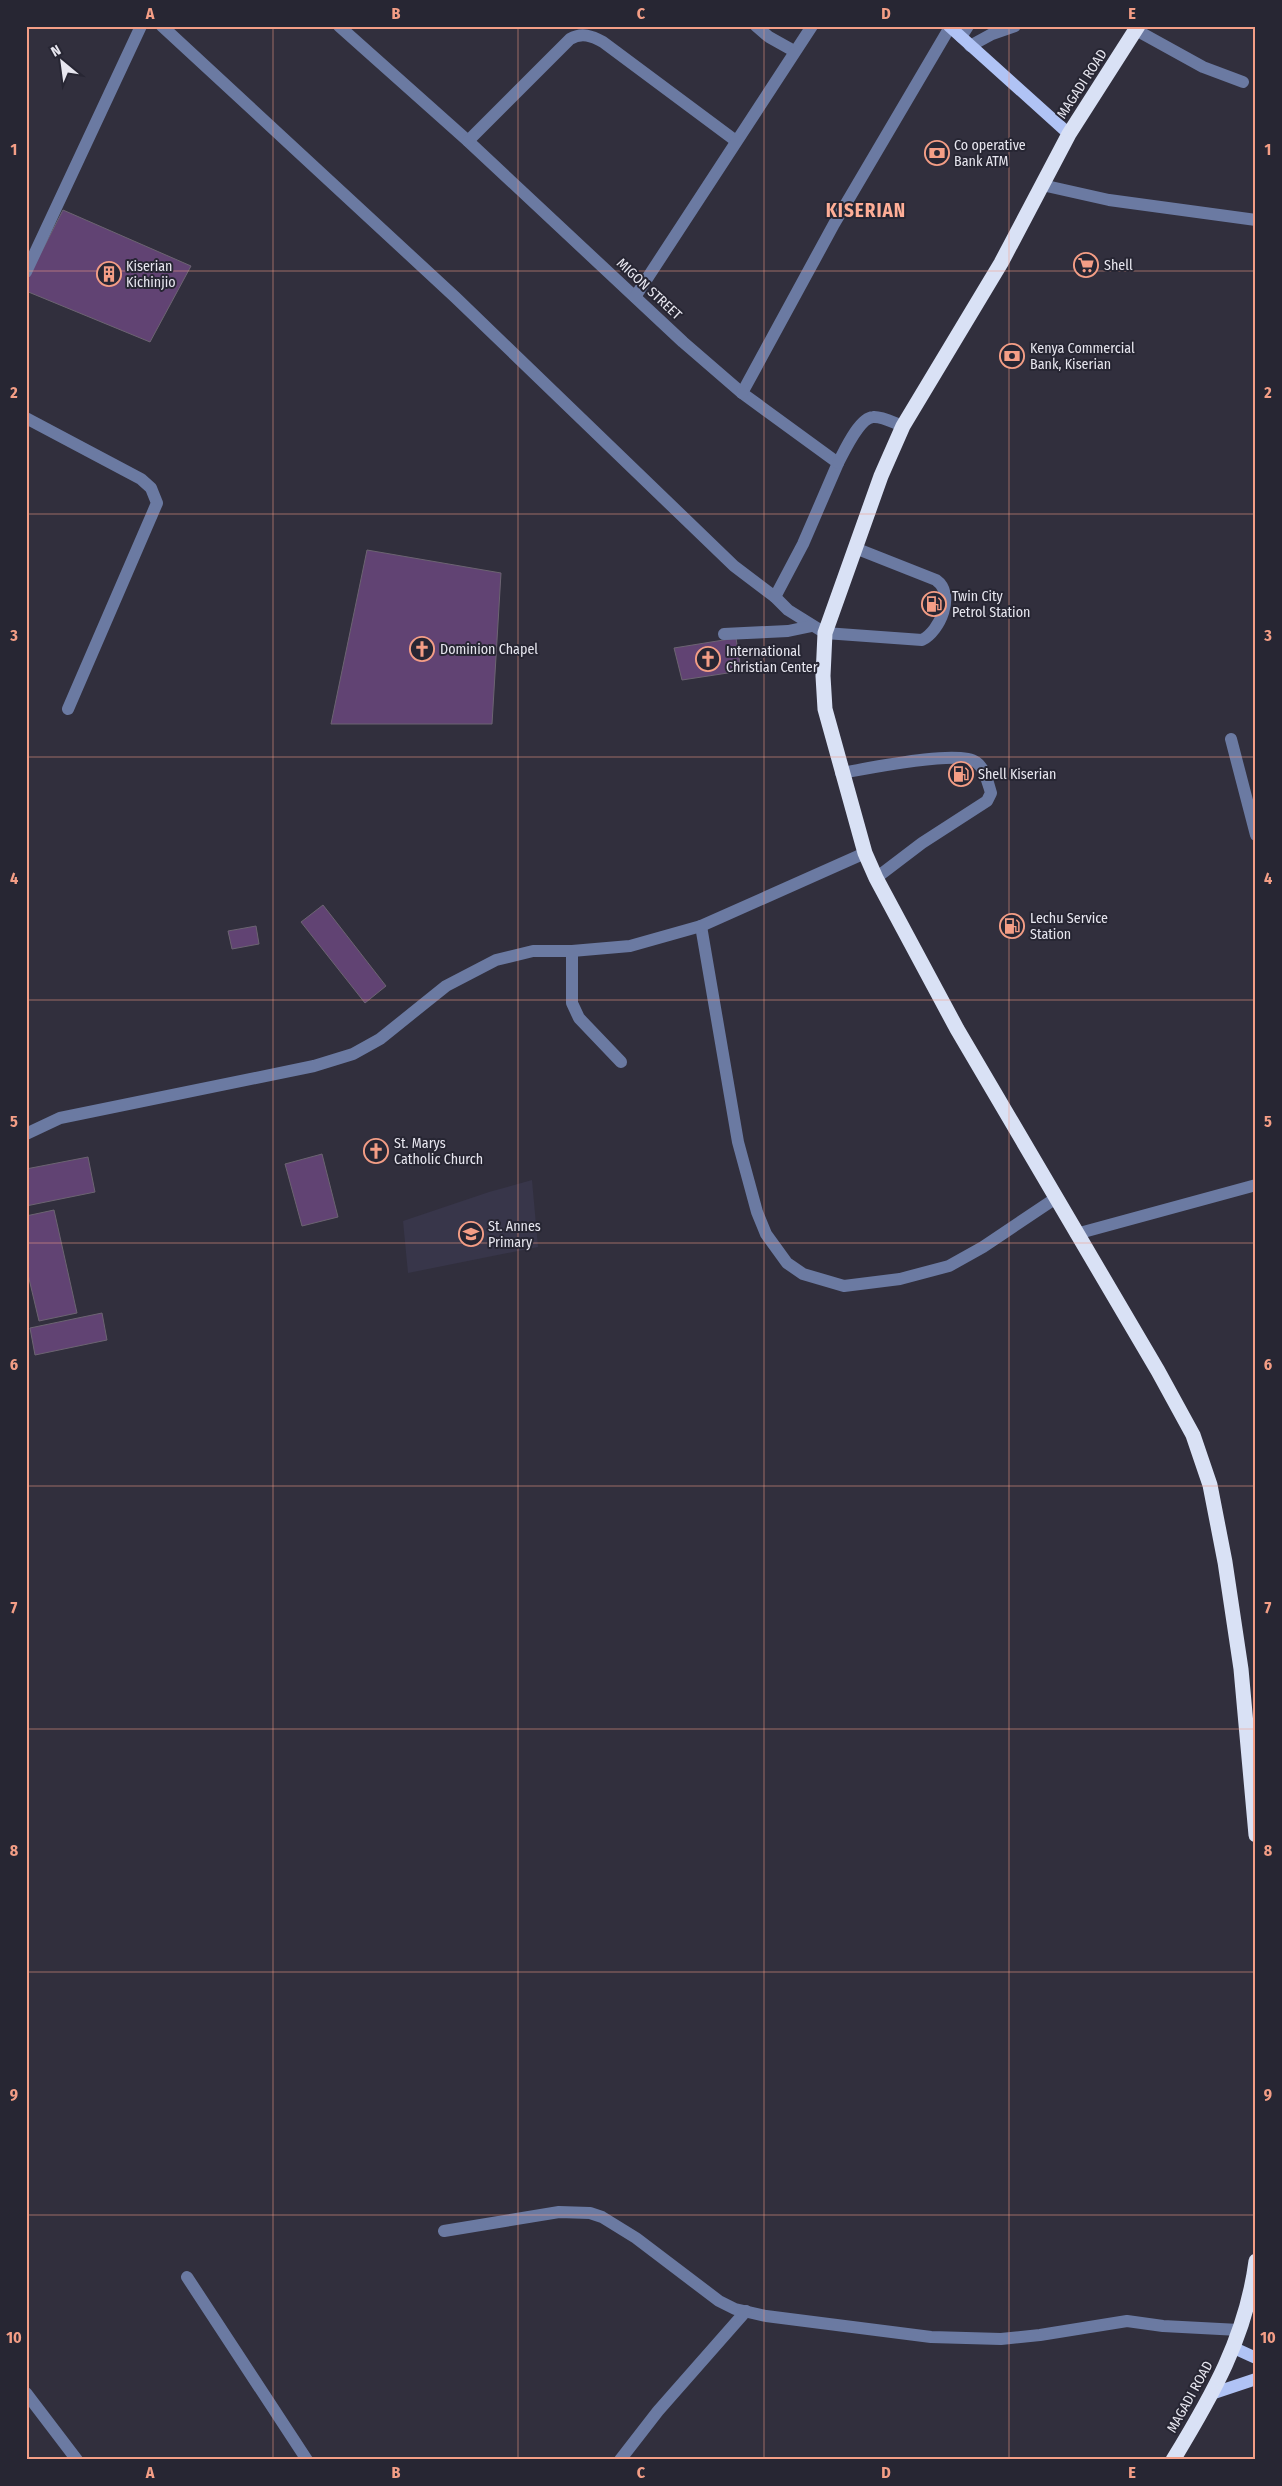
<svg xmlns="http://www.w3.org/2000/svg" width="1282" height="2486" font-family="'Fira Sans Condensed',sans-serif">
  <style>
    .built { fill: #38364a }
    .building { fill: #614373; stroke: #6c6472 }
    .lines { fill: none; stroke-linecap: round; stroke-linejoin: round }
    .minor { stroke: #6b7aa2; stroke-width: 12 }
    .major { stroke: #b0c3f5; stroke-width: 12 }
    .highway { stroke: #d9e1f5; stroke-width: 15 }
    .grid { fill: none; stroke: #f49e86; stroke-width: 1; stroke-opacity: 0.55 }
    .labels { text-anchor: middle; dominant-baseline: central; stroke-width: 4; stroke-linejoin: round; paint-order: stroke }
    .street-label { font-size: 14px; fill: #e7e6ef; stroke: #272633 }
    .poi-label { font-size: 14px; fill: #e7e6ef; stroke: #272633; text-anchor: start }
    .district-label { font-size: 19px; font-weight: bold; letter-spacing: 1px; fill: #feae97; stroke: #272633 }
    .neatline { fill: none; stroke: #f49e86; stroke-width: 2 }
    .grid-label { font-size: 16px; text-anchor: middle; font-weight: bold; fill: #f49e86 }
  </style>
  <rect width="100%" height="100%" fill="#312f3d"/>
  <!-- built -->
  <path class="built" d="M532 1180 538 1247 408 1273 403 1221 489 1192Z"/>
  <!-- building -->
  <g class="building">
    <path d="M63 210 191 266 150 342 26 291V282Z"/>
    <path d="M367 550 501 573 492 724H331Z"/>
    <path d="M736 638 741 671 682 680 674 648Z"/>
    <path d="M323 905 386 986 365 1003 301 922Z"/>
    <path d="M256 926 259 944 232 949 228 931Z"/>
    <path d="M322 1154 338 1217 302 1226 285 1164Z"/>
    <path d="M88 1157 95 1192 26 1206V1169Z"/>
    <path d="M54 1210 77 1313 39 1321 26 1266V1216Z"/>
    <path d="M102 1313 107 1340 35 1355 30 1328Z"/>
  </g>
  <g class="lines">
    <!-- minor -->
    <g class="minor">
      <path d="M162 26 455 297 734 566 775 597 788 610 825 633 922 640C940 631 956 594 936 580L855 548"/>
      <path d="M339 26 468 141 683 342 742 393 838 463 803 544 775 597"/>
      <path d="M756 26 769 37 794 51"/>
      <path d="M1136 30 1203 67 1243 82"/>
      <path d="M961 37 968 26"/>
      <path d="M970 46 992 34 1015 26"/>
      <path d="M468 141 570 39C582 32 592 36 603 42L736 141"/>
      <path d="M1042 185 1109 200 1256 220"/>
      <path d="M26 272 141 26"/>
      <path d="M635 297 812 26"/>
      <path d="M742 393 834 224 950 27"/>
      <path d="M26 418 141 479 151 488 157 503 68 709"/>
      <path d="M838 463C844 452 859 418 873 417 882 416 894 423 903 426"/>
      <path d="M724 634 788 631 812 626"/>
      <path d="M1231 739 1256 835"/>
      <path d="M841 773C866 769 958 749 976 762 985 768 988 783 991 793L987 801 922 843 876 878"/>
      <path d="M701 926 738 1142 757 1212 766 1234 787 1263 803 1274 844 1286 900 1279 949 1266 983 1247 1056 1198"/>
      <path d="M572 951V1003L579 1018 621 1062"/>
      <path d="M26 1134 60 1118 314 1066 353 1054 380 1039 446 986 496 960 533 951H572L630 946 701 926 865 853"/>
      <path d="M1076 1234 1256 1185"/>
      <path d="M444 2231 559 2212 590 2213 602 2217 636 2238 719 2301 735 2309 766 2316 931 2337 1001 2339 1040 2335 1127 2321 1163 2326 1239 2330"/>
      <path d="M187 2277 307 2460"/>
      <path d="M26 2393 77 2460"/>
      <path d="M620 2460 658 2411 746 2311"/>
    </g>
    <!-- major -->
    <g class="major">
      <path d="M949 26 1069 134"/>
      <path d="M1234 2348 1256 2358"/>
      <path d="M1214 2393 1256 2379"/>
    </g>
    <!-- highway -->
    <g class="highway">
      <path d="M1138 26 1069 134 1001 263 903 426 881 476 825 633 823 676 825 709 865 853 876 878 957 1029 1158 1371 1193 1435 1210 1485 1225 1562 1241 1669 1256 1835"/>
      <path d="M1173 2460C1212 2396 1246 2337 1256 2261"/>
    </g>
  </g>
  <!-- grid -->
  <path class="grid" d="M273 26V2460M518 26V2460M764 26V2460M1009 26V2460M26 271H1256M26 514H1256M26 757H1256M26 1000H1256M26 1243H1256M26 1486H1256M26 1729H1256M26 1972H1256M26 2215H1256"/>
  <!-- icons -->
  <defs>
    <symbol id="bank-ring" viewBox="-11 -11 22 22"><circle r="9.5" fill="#272633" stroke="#f49e86" stroke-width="1.5"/><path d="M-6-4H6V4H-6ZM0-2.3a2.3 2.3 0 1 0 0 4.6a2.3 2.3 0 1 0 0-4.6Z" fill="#f49e86"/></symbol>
    <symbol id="supermarket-ring" viewBox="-11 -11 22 22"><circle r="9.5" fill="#272633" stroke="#f49e86" stroke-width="1.5"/><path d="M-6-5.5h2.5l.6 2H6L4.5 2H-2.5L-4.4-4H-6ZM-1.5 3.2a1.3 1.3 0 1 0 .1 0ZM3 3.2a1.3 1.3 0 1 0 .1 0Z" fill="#f49e86"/></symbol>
    <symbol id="building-ring" viewBox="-11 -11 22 22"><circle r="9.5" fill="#272633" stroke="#f49e86" stroke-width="1.5"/><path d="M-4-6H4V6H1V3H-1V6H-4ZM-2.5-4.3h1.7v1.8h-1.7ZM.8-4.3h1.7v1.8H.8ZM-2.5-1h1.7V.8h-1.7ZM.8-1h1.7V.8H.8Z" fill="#f49e86"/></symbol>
    <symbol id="fuel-ring" viewBox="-11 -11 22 22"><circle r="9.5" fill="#272633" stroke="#f49e86" stroke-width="1.5"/><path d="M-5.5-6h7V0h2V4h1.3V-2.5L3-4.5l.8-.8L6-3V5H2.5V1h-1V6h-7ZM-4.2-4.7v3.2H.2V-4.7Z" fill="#f49e86"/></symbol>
    <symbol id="church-ring" viewBox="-11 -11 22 22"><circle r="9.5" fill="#272633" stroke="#f49e86" stroke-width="1.5"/><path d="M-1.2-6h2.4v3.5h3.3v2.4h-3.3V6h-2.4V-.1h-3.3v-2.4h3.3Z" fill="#f49e86"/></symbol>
    <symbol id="school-ring" viewBox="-11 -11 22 22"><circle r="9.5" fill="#272633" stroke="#f49e86" stroke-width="1.5"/><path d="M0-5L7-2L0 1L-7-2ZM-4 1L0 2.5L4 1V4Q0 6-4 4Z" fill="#f49e86"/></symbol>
  </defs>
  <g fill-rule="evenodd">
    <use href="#bank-ring" x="923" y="139" width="28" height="28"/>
    <use href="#supermarket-ring" x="1072" y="251" width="28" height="28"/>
    <use href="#building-ring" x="95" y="260" width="28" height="28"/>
    <use href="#bank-ring" x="998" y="342" width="28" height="28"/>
    <use href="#fuel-ring" x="920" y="590" width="28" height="28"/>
    <use href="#church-ring" x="408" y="635" width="28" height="28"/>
    <use href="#church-ring" x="694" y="645" width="28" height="28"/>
    <use href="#fuel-ring" x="947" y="760" width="28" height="28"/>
    <use href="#fuel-ring" x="998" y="912" width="28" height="28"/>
    <use href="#church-ring" x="362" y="1137" width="28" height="28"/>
    <use href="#school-ring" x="457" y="1220" width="28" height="28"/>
  </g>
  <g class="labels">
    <!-- street labels -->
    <g class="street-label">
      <text transform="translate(1082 84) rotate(-57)">MAGADI ROAD</text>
      <text transform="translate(649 289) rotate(43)">MIGON STREET</text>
      <text transform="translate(1190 2397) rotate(-61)">MAGADI ROAD</text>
    </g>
    <!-- poi labels -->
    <g class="poi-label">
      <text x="954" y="145">Co operative<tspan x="954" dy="16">Bank ATM</tspan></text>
      <text x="1104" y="265">Shell</text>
      <text x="126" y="266">Kiserian<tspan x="126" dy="16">Kichinjio</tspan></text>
      <text x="1030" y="348">Kenya Commercial<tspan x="1030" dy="16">Bank, Kiserian</tspan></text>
      <text x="952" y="596">Twin City<tspan x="952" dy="16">Petrol Station</tspan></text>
      <text x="440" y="649">Dominion Chapel</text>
      <text x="726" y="651">International<tspan x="726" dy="16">Christian Center</tspan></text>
      <text x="978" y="774">Shell Kiserian</text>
      <text x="1030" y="918">Lechu Service<tspan x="1030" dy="16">Station</tspan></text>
      <text x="394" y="1143">St. Marys<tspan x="394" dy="16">Catholic Church</tspan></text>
      <text x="488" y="1226">St. Annes<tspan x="488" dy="16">Primary</tspan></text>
    </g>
    <!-- district labels -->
    <g class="district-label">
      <text x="866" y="210">KISERIAN</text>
    </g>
  </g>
  <!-- border -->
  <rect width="1282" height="2486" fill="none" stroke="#272633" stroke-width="55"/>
  <!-- north arrow -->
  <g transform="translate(62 62) rotate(331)" stroke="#272633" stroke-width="4" paint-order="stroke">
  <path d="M0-4L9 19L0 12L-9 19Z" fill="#e7e6ef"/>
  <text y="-8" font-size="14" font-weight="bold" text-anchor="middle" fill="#e7e6ef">N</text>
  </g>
  <rect x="28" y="28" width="1226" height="2430" class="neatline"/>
  <g class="grid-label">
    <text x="150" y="19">A</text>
    <text x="396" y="19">B</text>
    <text x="641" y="19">C</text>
    <text x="886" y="19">D</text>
    <text x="1132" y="19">E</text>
    <text x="14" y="155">1</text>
    <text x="1268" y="155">1</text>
    <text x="14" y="398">2</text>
    <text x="1268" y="398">2</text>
    <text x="14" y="641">3</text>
    <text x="1268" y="641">3</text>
    <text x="14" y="884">4</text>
    <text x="1268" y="884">4</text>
    <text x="14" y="1127">5</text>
    <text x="1268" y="1127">5</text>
    <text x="14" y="1370">6</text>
    <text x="1268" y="1370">6</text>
    <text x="14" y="1613">7</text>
    <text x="1268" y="1613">7</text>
    <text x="14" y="1856">8</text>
    <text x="1268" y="1856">8</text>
    <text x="14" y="2100">9</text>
    <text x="1268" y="2100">9</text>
    <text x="14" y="2343">10</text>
    <text x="1268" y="2343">10</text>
    <text x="150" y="2478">A</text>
    <text x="396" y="2478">B</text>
    <text x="641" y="2478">C</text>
    <text x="886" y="2478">D</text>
    <text x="1132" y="2478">E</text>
  </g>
</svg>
